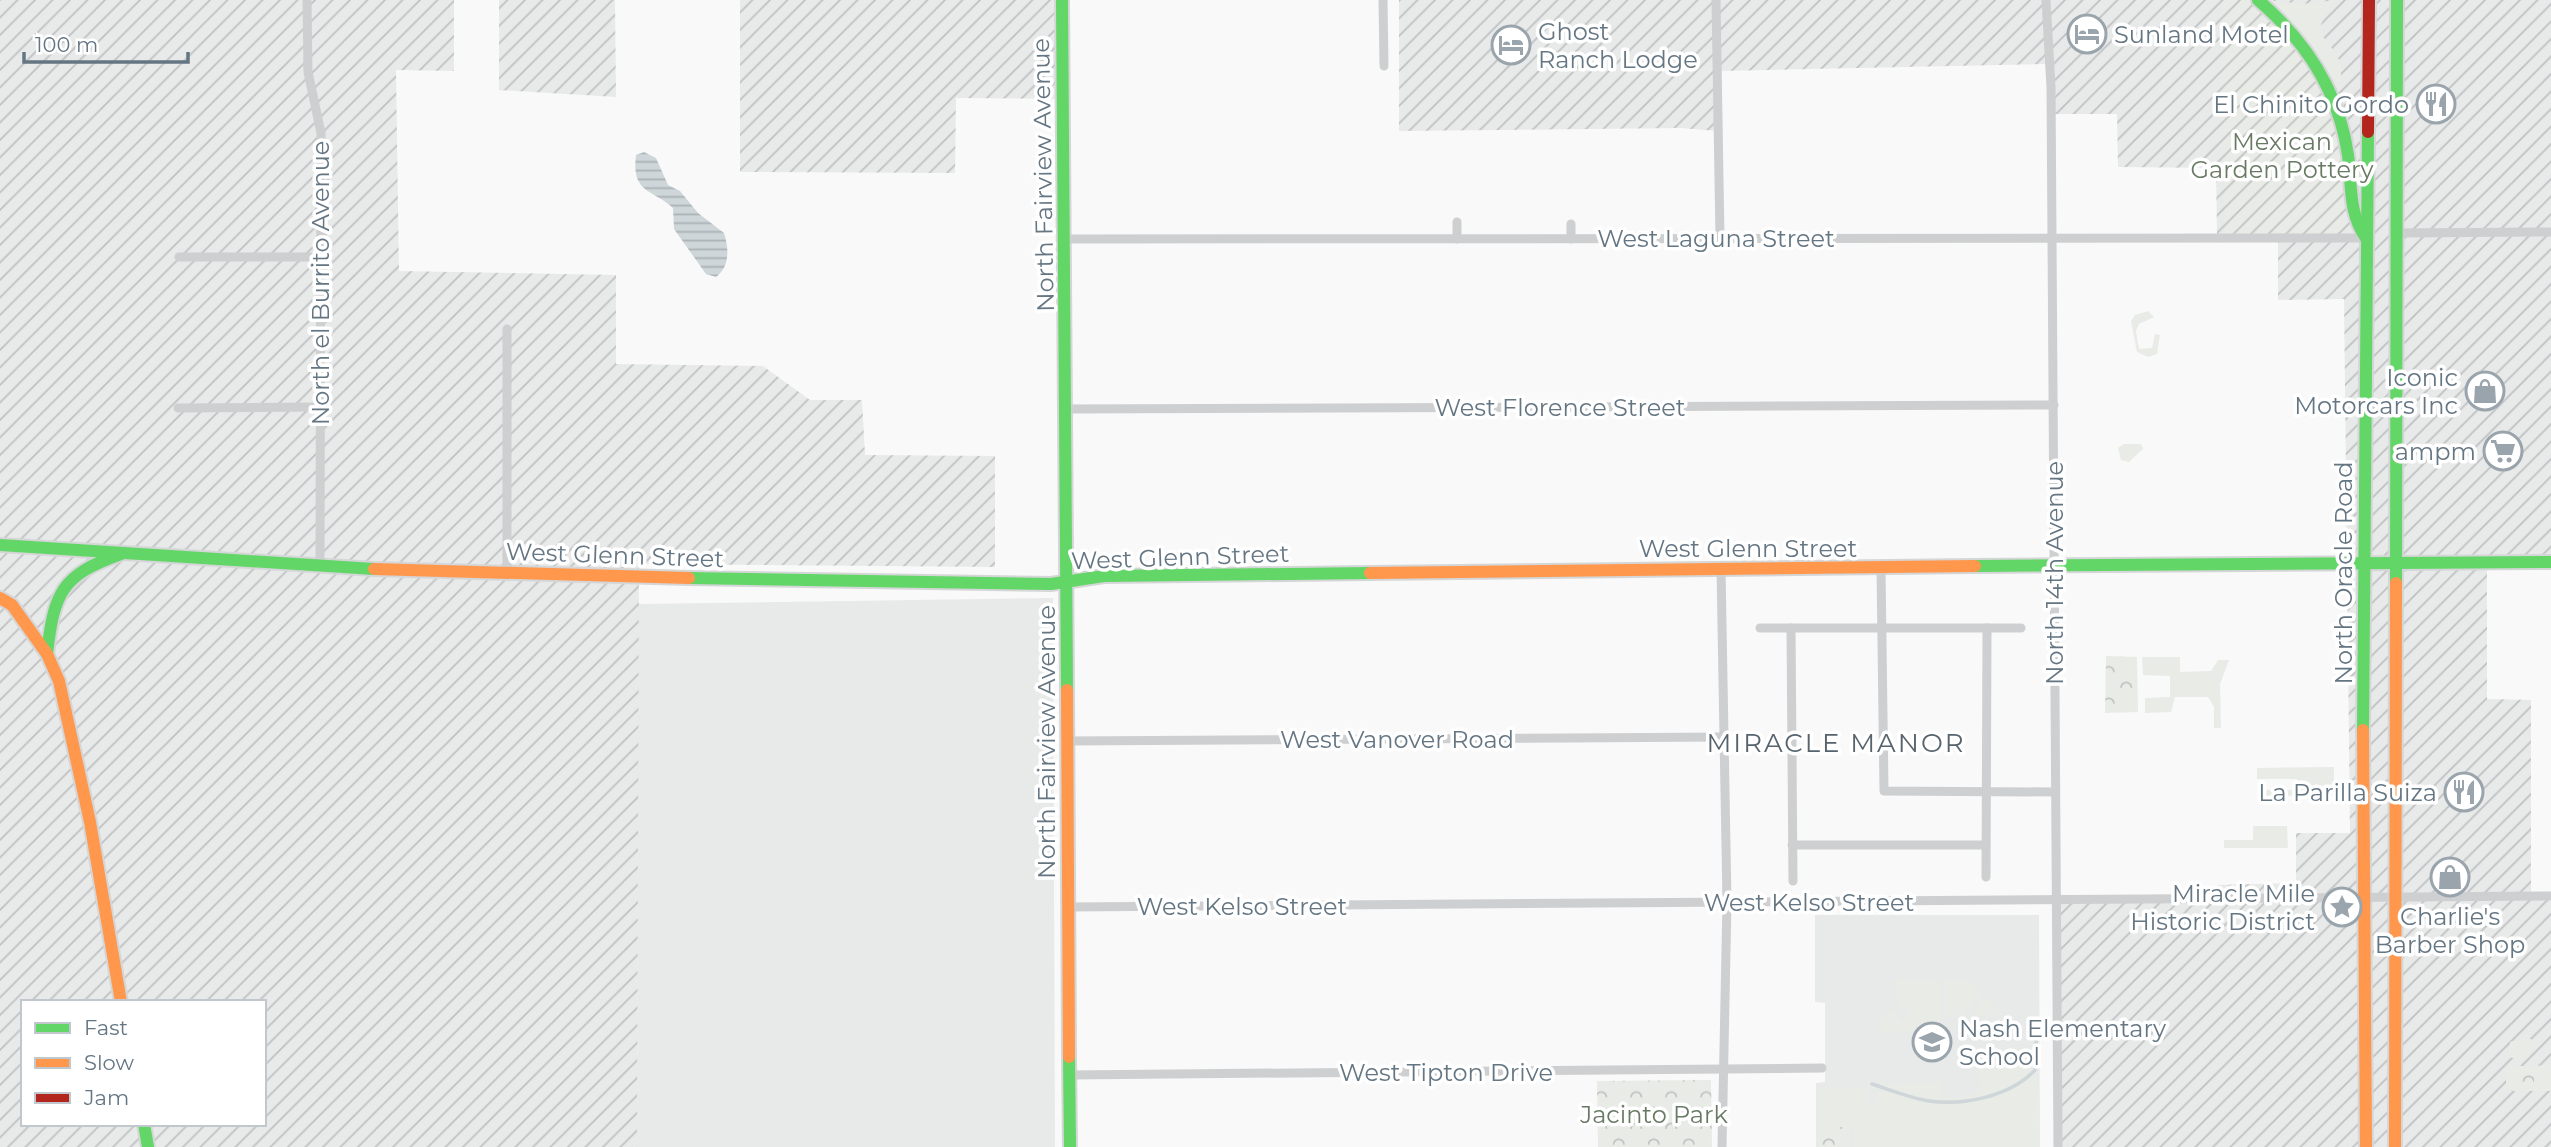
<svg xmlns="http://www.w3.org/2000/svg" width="2551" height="1147" font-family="Montserrat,sans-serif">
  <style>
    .built { fill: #e8e9e9 }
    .industrial { fill: url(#industrial-furrows); fill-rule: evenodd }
    .grass { fill: #e8ebe6 }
    .forest { fill: url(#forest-crowns) }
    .garden { fill: url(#garden-furrows) }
    .water { fill: url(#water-rules) }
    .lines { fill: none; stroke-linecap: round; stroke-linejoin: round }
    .stream { stroke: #ced6d9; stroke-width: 3.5 }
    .fast-casing { stroke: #d5d6d7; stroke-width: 16 }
    .slow-casing { stroke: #d5d6d7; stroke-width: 16 }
    .jam-casing { stroke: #d5d6d7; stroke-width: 16 }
    .street { stroke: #cecfd0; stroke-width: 9 }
    .fast { stroke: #63d668; stroke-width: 12 }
    .slow { stroke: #ff974d; stroke-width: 12 }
    .jam { stroke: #b3261e; stroke-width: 12 }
    .labels { text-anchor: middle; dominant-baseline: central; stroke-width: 7; stroke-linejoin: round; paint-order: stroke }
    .poi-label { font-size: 24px; fill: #657683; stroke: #fff; text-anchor: end }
    .park-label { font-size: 24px; fill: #687a64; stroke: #fff }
    .street-label { font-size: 24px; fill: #657683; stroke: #fff }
    .neighbourhood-label { font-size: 26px; letter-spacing: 2px; fill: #57646e; stroke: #fff }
  </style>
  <defs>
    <pattern id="industrial-furrows" width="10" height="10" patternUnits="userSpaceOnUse" patternTransform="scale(1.75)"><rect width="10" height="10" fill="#e8e9e9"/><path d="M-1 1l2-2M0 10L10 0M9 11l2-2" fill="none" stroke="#c0c1c2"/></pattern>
    <pattern id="forest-crowns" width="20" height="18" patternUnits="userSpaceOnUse" patternTransform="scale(1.75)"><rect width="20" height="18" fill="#e8ebe6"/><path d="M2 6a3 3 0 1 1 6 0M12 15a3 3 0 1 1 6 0" fill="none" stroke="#c0c3c0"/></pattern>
    <pattern id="garden-furrows" width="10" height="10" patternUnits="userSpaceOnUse" patternTransform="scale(1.75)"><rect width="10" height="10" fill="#e8ebe6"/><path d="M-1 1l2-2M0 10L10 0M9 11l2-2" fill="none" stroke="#c0c3c0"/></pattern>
    <pattern id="water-rules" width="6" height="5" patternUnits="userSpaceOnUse" patternTransform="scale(1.75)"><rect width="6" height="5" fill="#ced6d9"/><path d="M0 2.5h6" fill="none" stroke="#abb2b5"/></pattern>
  </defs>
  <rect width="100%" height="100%" fill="#f9f9f9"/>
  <!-- built -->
  <g class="built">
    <path d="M1053 598 1055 1147H637L638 604Z"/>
    <path d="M1815 915H2039L2040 1147H1816V1083L1825 1082V1003L1815 1002Z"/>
  </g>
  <!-- industrial -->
  <g class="industrial">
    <path d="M0 0H454V71L396 70 399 271 616 275V364L763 366 810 400H862L865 455 995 456V567L639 564 637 1147H0ZM23 1002H264V1124H23Z"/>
    <path d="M499 0H615L616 97 499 90Z"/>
    <path d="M740 0H1062L1063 99 956 98 955 173 740 172Z"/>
    <path d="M1399 0H2551V562L2487 563V699L2531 700V896H2551V1147H2058V902L2217 900V885L2296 883V833H2350L2344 299 2278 300V237H2217L2216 168 2118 167 2117 114H2051L2048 64 1718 71V131L1680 128 1399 131Z"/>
  </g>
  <!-- grass -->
  <g class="grass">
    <path d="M2268 0 2302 4 2337 0C2305 39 2327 31 2341 64V81L2334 85Z"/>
    <path d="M2148 311 2154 317 2139 324 2136 331 2139 349 2152 348 2155 334 2160 335 2157 354 2148 357 2137 352 2131 321 2135 315Z"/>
    <path d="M2124 444H2141L2143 449 2129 462 2121 460 2118 448Z"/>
    <path d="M2142 657H2180V672L2211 671 2218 660H2229L2220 684 2221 728H2214V707L2208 697H2175L2171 712 2145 713V698L2170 697V676L2143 675Z"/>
    <path d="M2334 767V795L2258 796V790H2297V779H2257V768Z"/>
    <path d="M2253 826H2287L2288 848H2224V840H2253Z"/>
    <path d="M1896 980H1940V1028L1935 1032 1879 1033V1019L1890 1008 1903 1021 1910 1014 1895 998Z"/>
    <path d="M1945 980H1969L1983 992 1982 996 1963 1016 1945 1017Z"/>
    <path d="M1984 998H1988L2006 1015 1977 1016 1972 1011Z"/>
    <path d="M2520 1039H2531L2538 1046 2522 1060 2509 1057 2510 1042Z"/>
    <path d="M2012 1064H2028L2036 1077V1091H2039V1147H1853L1852 1127H1818V1088H1867L1869 1108 1877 1099 1881 1078 1886 1084 1941 1083V1095C1956 1100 1971 1098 1982 1087L1978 1068 2008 1067Z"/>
    <path d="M2551 1065V1091H2534V1066Z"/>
  </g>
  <!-- forest -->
  <g class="forest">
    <path d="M2106 656 2137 657 2138 712 2105 713Z"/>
    <rect x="2506" y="1066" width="28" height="25"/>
    <path d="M1711 1080 1712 1147H1598L1597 1081Z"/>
    <path d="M1850 1127V1147H1818V1127Z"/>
  </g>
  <!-- garden -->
  <path class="garden" d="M2223 0H2244L2273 22 2324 88 2340 148 2342 237H2225Z"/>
  <!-- water -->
  <path class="water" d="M644 152 656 158 668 185 680 191 698 213 724 233C729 248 730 267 716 277L706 274 674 229 673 208C653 189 631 194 636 155Z"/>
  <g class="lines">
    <!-- stream -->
    <path class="stream" d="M1872 1084C1890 1090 1909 1098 1929 1101 1964 1106 2011 1096 2035 1070L2037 1019"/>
    <defs>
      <g id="fast">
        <path d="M1062 0 1067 690"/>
        <path d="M2258 0C2306 41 2339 92 2348 155 2352 185 2348 212 2366 238"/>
        <path d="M0 545 374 569"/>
        <path d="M1975 566 2551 562"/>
        <path d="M689 578 1051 584 1104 576 1370 573"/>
        <path d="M2396 583 2397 0"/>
        <path d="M47 654C54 593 61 575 121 554"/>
        <path d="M2363 730 2368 132"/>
        <path d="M1069 1057 1070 1147"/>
        <path d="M144 1124 148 1147"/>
      </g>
      <g id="slow">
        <path d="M374 569 689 578"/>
        <path d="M1370 573 1975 566"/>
        <path d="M0 598 12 605 47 654 59 681 90 822 121 1002"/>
        <path d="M1067 690 1069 1057"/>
        <path d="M2363 730 2366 1147"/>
        <path d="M2395 1147 2396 583"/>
      </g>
      <path id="jam" d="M2368 132 2369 0"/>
    </defs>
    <!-- fast casing -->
    <use href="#fast" class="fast-casing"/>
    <!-- slow casing -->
    <use href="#slow" class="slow-casing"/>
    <!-- jam casing -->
    <use href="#jam" class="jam-casing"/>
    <!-- street -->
    <g class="street">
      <path d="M307 0 308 72 321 133 320 567"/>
      <path d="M1383 0 1384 66"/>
      <path d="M1716 0 1720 238"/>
      <path d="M2046 0 2051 87 2058 1147"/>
      <path d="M1457 222V239"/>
      <path d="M1571 224V239"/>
      <path d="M2395 233 2551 232"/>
      <path d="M1065 239 2364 238"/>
      <path d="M179 257H321"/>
      <path d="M507 329V572"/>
      <path d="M178 408 319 407"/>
      <path d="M1067 409 2054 405"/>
      <path d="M1881 568 1884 791 2055 792"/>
      <path d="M1721 569 1727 902 1722 1147"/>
      <path d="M1760 628H2021"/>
      <path d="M1791 628 1793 881"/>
      <path d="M1068 741 1726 737"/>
      <path d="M1792 845H1986"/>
      <path d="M1986 877 1987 628"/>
      <path d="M1068 907 2551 896"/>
      <path d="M1070 1075 1822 1068"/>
    </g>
    <!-- fast -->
    <use href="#fast" class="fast"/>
    <!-- slow -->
    <use href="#slow" class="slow"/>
    <!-- jam -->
    <use href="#jam" class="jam"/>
  </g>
  <!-- icons -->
  <defs>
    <symbol id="hotel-ring" viewBox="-11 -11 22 22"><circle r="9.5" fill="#fff" stroke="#99a4ac" stroke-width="1.5"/><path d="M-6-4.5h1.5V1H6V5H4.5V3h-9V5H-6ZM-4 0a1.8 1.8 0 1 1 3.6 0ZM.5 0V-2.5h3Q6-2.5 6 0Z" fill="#99a4ac"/></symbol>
    <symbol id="restaurant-ring" viewBox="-11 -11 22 22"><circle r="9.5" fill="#fff" stroke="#99a4ac" stroke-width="1.5"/><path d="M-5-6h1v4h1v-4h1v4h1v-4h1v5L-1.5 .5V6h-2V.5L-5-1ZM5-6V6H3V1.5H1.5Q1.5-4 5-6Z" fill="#99a4ac"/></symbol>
    <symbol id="shop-ring" viewBox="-11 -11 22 22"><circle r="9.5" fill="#fff" stroke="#99a4ac" stroke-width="1.5"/><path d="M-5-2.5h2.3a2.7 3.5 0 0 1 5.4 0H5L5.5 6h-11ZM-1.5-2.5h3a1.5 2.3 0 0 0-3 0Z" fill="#99a4ac"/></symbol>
    <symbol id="supermarket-ring" viewBox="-11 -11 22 22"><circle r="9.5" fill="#fff" stroke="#99a4ac" stroke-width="1.5"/><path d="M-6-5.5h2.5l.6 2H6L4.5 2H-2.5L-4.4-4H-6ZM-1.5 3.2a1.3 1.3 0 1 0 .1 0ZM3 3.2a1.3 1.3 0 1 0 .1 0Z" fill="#99a4ac"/></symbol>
    <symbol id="sight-ring" viewBox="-11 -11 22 22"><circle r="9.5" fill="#fff" stroke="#99a4ac" stroke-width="1.5"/><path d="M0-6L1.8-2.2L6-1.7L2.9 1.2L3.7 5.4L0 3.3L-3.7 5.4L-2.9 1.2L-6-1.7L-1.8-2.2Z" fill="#99a4ac"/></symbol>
    <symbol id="school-ring" viewBox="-11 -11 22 22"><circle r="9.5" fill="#fff" stroke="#99a4ac" stroke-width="1.5"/><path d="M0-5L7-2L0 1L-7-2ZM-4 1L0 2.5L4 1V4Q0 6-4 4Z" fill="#99a4ac"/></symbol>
  </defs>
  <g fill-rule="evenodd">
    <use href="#hotel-ring" x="2065" y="12" width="44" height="44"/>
    <use href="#hotel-ring" x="1489" y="23" width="44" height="44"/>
    <use href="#restaurant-ring" x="2414" y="82" width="44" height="44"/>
    <use href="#shop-ring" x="2463" y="369" width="44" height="44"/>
    <use href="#supermarket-ring" x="2481" y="429" width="44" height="44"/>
    <use href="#restaurant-ring" x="2442" y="770" width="44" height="44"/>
    <use href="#shop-ring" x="2428" y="855" width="44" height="44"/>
    <use href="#sight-ring" x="2320" y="885" width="44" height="44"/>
    <use href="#school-ring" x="1910" y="1020" width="44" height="44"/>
  </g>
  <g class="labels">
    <!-- poi labels -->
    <g class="poi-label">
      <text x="1538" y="31" text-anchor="start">Ghost<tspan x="1538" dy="28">Ranch Lodge</tspan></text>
      <text x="2114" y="34" text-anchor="start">Sunland Motel</text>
      <text x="2409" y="104">El Chinito Gordo</text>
      <text x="2458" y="377">Iconic<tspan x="2458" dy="28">Motorcars Inc</tspan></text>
      <text x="2476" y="451">ampm</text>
      <text x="2437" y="792">La Parilla Suiza</text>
      <text x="2315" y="893">Miracle Mile<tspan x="2315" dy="28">Historic District</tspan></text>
      <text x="2450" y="916" text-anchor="middle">Charlie's<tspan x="2450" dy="28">Barber Shop</tspan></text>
      <text x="1959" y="1028" text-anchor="start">Nash Elementary<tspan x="1959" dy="28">School</tspan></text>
    </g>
    <!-- park labels -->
    <g class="park-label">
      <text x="2282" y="141">Mexican<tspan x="2282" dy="28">Garden Pottery</tspan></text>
      <text x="1654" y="1114">Jacinto Park</text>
    </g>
    <!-- street labels -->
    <g class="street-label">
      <text transform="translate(1043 175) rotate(-91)">North Fairview Avenue</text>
      <text x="1716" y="238">West Laguna Street</text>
      <text transform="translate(320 283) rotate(-90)">North el Burrito Avenue</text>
      <text x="1560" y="407">West Florence Street</text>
      <text x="1748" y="548">West Glenn Street</text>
      <text transform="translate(615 555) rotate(2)">West Glenn Street</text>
      <text transform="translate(1180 557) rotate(-2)">West Glenn Street</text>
      <text transform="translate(2054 573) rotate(-90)">North 14th Avenue</text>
      <text transform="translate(2343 573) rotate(-90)">North Oracle Road</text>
      <text x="1397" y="739">West Vanover Road</text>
      <text transform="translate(1046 742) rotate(-90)">North Fairview Avenue</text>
      <text x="1809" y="902">West Kelso Street</text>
      <text x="1242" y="906">West Kelso Street</text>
      <text x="1446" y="1072">West Tipton Drive</text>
    </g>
    <!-- neighbourhood labels -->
    <g class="neighbourhood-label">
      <text x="1836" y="743">MIRACLE MANOR</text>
    </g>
  </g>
  <!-- legend -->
  <rect x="21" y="1000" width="245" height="126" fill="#ffffff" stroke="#c1c8cd" stroke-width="2"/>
  <rect x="35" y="1023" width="35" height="10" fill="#63d668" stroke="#c1c8cd" stroke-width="2"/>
  <text x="84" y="1035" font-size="21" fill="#657683">Fast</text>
  <rect x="35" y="1058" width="35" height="10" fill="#ff974d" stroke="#c1c8cd" stroke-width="2"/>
  <text x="84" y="1070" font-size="21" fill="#657683">Slow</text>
  <rect x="35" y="1093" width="35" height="10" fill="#b3261e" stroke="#c1c8cd" stroke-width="2"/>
  <text x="84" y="1105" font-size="21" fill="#657683">Jam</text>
  <!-- scale -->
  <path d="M24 52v10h164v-10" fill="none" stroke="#657683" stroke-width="3.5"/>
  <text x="35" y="52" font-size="21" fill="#657683" stroke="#ffffff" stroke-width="5" paint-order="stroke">100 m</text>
</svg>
